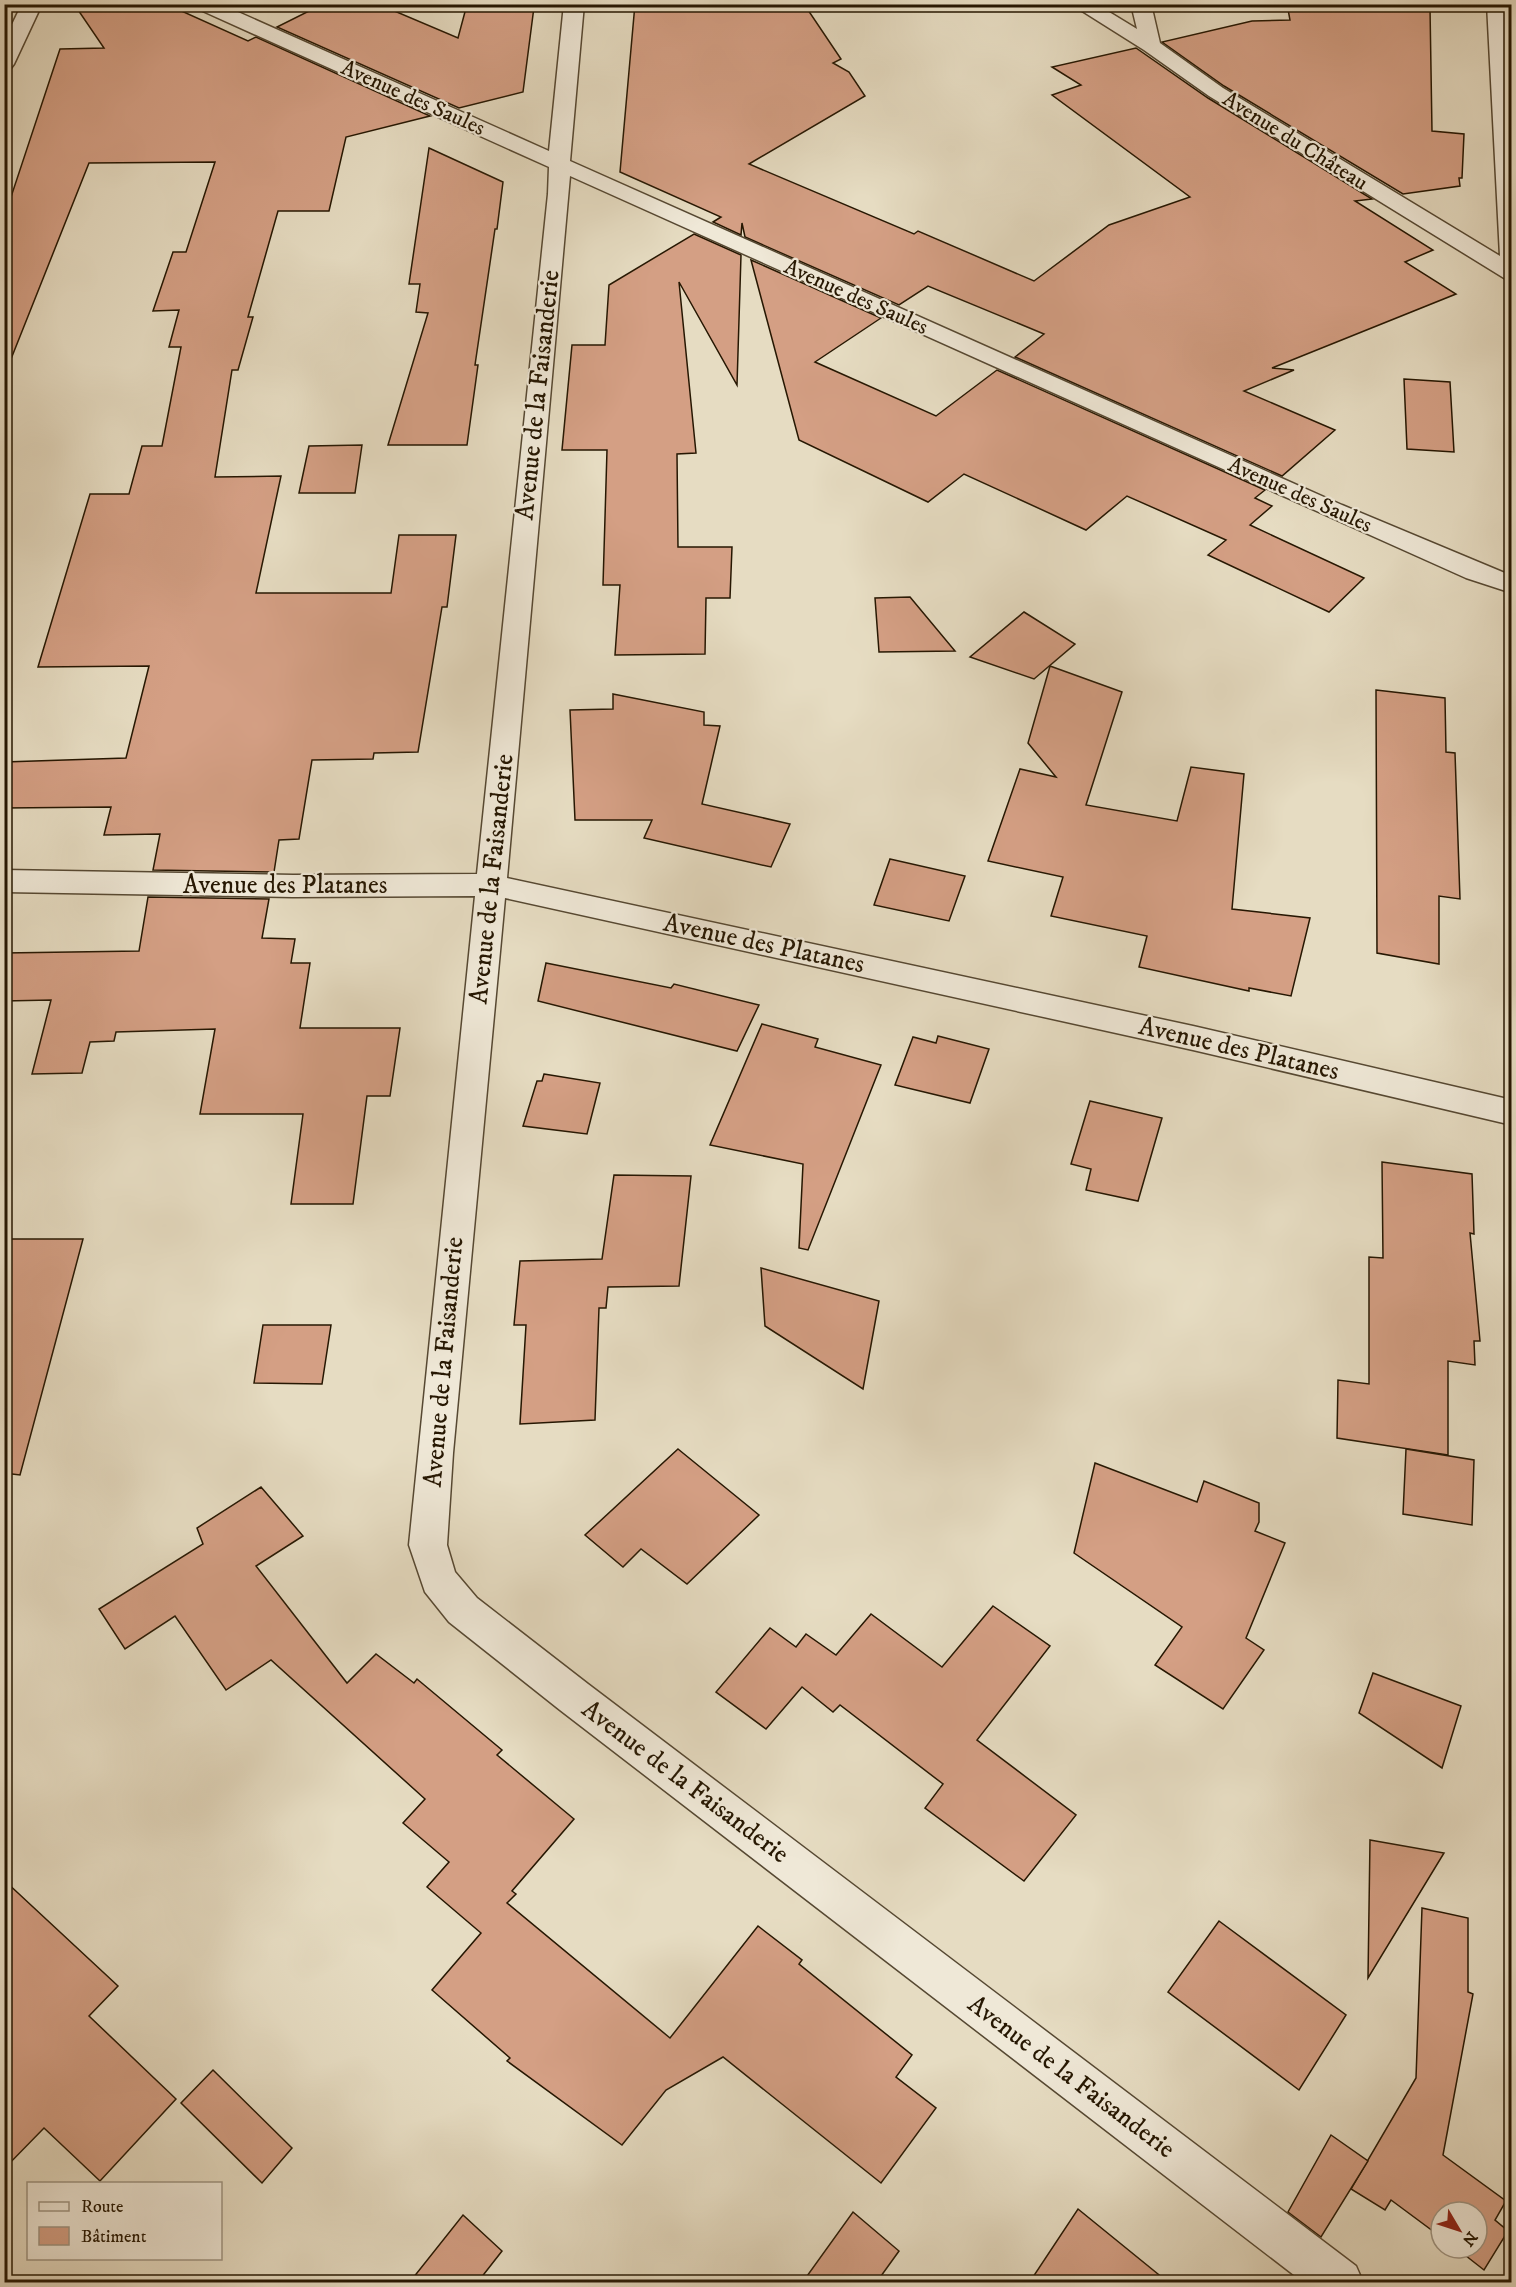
<svg xmlns="http://www.w3.org/2000/svg" width="1516" height="2287" font-family="'IM FELL DW Pica',serif">
  <style>
    .building { fill: #d49f84; stroke: #261702; stroke-width: 1.5 }
    .lines { fill: none; stroke-linecap: round; stroke-linejoin: round }
    .minor-casing { stroke: #564832; stroke-width: 3 }
    .minor { fill: #efe8d7; fill-rule: evenodd }
    .labels { text-anchor: middle; dominant-baseline: central; stroke-width: 4.5; stroke-linejoin: round; paint-order: stroke }
    .far-street-label { font-size: 22px; fill: #261702; stroke: #efe8d7 }
    .street-label { font-size: 26px; fill: #261702; stroke: #efe8d7 }
  </style>
  <rect width="100%" height="100%" fill="#e6dcc2"/>
  <filter id="stains"><feTurbulence type="fractalNoise" baseFrequency=".00333" numOctaves="4"/><feColorMatrix values="0 0 0 0 .2 0 0 0 0 .09 0 0 0 0 .02 0 0 0 .5 -.17"/></filter>
  <radialGradient id="worn" r=".72"><stop offset=".6" stop-color="#630" stop-opacity="0"/><stop offset="1" stop-color="#630" stop-opacity=".3"/></radialGradient>
  <!-- building -->
  <g class="building">
    <path d="M74 4H166L248 41 256 37 430 116 346 137 329 211H278L248 317H253L238 370H232L215 477 281 476 256 593H391L399 535H456L447 607H442L418 752 374 753 373 759 312 760 299 839 279 840 274 872 153 870 160 834 104 835 111 807 4 808V762L126 758 149 666 38 667 90 494H129L142 446H162L181 347H169L179 310 153 311 173 252H186L215 162 89 163 7 369H4V218L60 49 104 48Z"/>
    <path d="M323 4H378L458 38 466 8 534 7 523 92 459 108 277 27Z"/>
    <path d="M635 4H804L841 59 833 63 849 72 865 96 749 164 914 234 918 231 1034 281 1109 225 1190 197 1052 95 1081 85 1052 67 1136 48 1208 98 1372 199 1355 201 1433 250 1405 262 1456 294 1272 368 1294 370 1244 391 1335 430 1282 476 1015 357 1044 334 928 286 899 305 745 237 742 223 741 235 713 222 721 217 620 172Z"/>
    <path d="M1287 4 1430 8 1432 131 1464 134 1462 178H1459L1460 186 1403 194 1224 86 1162 42 1252 21 1290 20Z"/>
    <path d="M429 148 503 182 497 229H495L475 365H478L467 445H388L428 313 416 312 420 284H409Z"/>
    <path d="M694 234 741 255 737 385 679 282 696 453 677 454 678 547H732L730 598H706L705 654 615 655 620 585H603L607 450H562L572 345H605L609 285Z"/>
    <path d="M751 260 881 318 815 362 936 416 997 370 1265 490 1255 498 1272 506 1250 525 1364 578 1329 612 1208 555 1226 540 1127 496 1086 530 964 474 928 502 799 440Z"/>
    <path d="M1404 379 1450 382 1454 452 1407 449Z"/>
    <path d="M362 445 355 493H299L309 446Z"/>
    <path d="M910 597 955 651 879 652 875 598Z"/>
    <path d="M1024 612 1075 644 1034 679 970 657Z"/>
    <path d="M1050 666 1122 692 1086 805 1177 821 1191 767 1244 774 1232 909 1310 918 1291 996 1249 988V991L1139 967 1147 936 1051 916 1063 877 988 861 1020 769 1056 777 1028 743Z"/>
    <path d="M1376 690 1445 698 1446 752 1455 753 1460 899 1439 896V964L1377 953Z"/>
    <path d="M613 694 704 712V725L720 726 702 804 790 824 771 867 644 838 652 820H575L570 710 613 709Z"/>
    <path d="M890 859 965 876 949 921 874 905Z"/>
    <path d="M148 897 269 899 262 938 295 939 291 963H310L300 1028H400L390 1096H367L353 1204H291L303 1114H200L215 1029 116 1032 114 1041 90 1042 82 1073 32 1074 51 1000 4 1001V953L139 951Z"/>
    <path d="M546 963 671 988 674 984 759 1005 737 1051 538 1001Z"/>
    <path d="M762 1024 818 1039 815 1047 881 1065 808 1250 799 1248 803 1164 710 1145Z"/>
    <path d="M938 1036 989 1049 970 1103 895 1085 913 1037 936 1043Z"/>
    <path d="M544 1074 600 1083 587 1134 523 1126 537 1081H542Z"/>
    <path d="M1090 1101 1162 1118 1138 1201 1086 1190 1091 1169 1071 1164Z"/>
    <path d="M1382 1162 1472 1174 1474 1234 1470 1233 1480 1341H1474L1475 1365 1448 1361V1455L1337 1438 1338 1380 1369 1384V1257L1383 1258Z"/>
    <path d="M614 1175 691 1176 679 1286 608 1287 606 1308H599L595 1420 520 1424 526 1325H514L520 1261 602 1259Z"/>
    <path d="M4 1239H83L20 1475 4 1473Z"/>
    <path d="M761 1268 879 1301 863 1389 765 1326Z"/>
    <path d="M263 1325H331L322 1384 254 1383Z"/>
    <path d="M678 1449 759 1515 687 1584 641 1549 623 1567 585 1535Z"/>
    <path d="M1406 1449 1474 1460 1472 1525 1403 1514Z"/>
    <path d="M1095 1463 1197 1502 1204 1481 1259 1503V1522L1255 1531 1285 1543 1246 1638 1264 1650 1223 1709 1155 1665 1182 1627 1074 1553Z"/>
    <path d="M261 1487 303 1536 256 1566 347 1683 376 1654 414 1683 417 1679 502 1750 497 1755 574 1819 512 1891 516 1894 507 1903 670 2038 758 1926 802 1960 799 1964 912 2055 896 2077 936 2108 881 2183 723 2057 666 2090 622 2145 507 2061 510 2058 432 1990 481 1933 427 1887 449 1862 403 1823 425 1799 271 1660 226 1690 175 1616 125 1649 99 1609 203 1544 197 1528Z"/>
    <path d="M993 1606 1050 1646 977 1740 1076 1815 1024 1881 925 1808 943 1784 840 1705 833 1712 802 1687 766 1729 716 1692 770 1628 796 1647 806 1634 836 1655 871 1614 942 1667Z"/>
    <path d="M1373 1673 1461 1706 1442 1768 1359 1713Z"/>
    <path d="M1370 1840 1444 1853 1368 1978Z"/>
    <path d="M4 1880 118 1986 89 2016 176 2099 100 2181 44 2128 4 2169Z"/>
    <path d="M1422 1908 1468 1918V1992L1473 1994 1443 2155 1506 2201 1495 2220 1508 2231 1484 2270 1456 2248H1477V2212H1441V2237L1391 2200 1385 2210 1351 2189 1416 2078Z"/>
    <path d="M1219 1921 1346 2015 1299 2090 1168 1992Z"/>
    <path d="M213 2070 292 2148 262 2183 181 2103Z"/>
    <path d="M1331 2135 1368 2161 1321 2237 1288 2212Z"/>
    <path d="M1078 2209 1169 2283H1029Z"/>
    <path d="M853 2212 899 2251 876 2283H802Z"/>
    <path d="M463 2215 502 2251 477 2283H409Z"/>
  </g>
  <g class="lines">
    <defs>
      <g id="minor">
        <path d="M22 4H42L14 64 11 68 4 70V41Z"/>
        <path d="M193 4H220L549 151 564 4H584L570 161 1342 505 1512 576V593L1466 578 570 176 507 878 1193 1026 1512 1100V1125L1193 1050 505 898 453 1453 447 1545 455 1572 477 1598 588 1684 1356 2266 1363 2282H1303L560 1710 449 1622 425 1592 409 1545 475 896 293 897 4 892V870L293 875 477 874 548 194 549 167 196 8Z"/>
        <path d="M1071 4H1096L1137 29 1131 4H1151L1160 43 1223 88 1500 256 1487 4H1507L1512 79V280L1504 278 1209 96 1144 50Z"/>
      </g>
    </defs>
    <!-- minor casing -->
    <use href="#minor" class="minor-casing"/>
    <!-- minor -->
    <use href="#minor" class="minor"/>
  </g>
  <g class="labels">
    <!-- far-street labels -->
    <g class="far-street-label">
      <text transform="translate(413 98) rotate(24)">Avenue des Saules</text>
      <text transform="translate(1295 141) rotate(32)">Avenue du Château</text>
      <text transform="translate(856 297) rotate(24)">Avenue des Saules</text>
      <text transform="translate(1300 495) rotate(24)">Avenue des Saules</text>
    </g>
    <!-- street labels -->
    <g class="street-label">
      <text transform="translate(538 395) rotate(-84)">Avenue de la Faisanderie</text>
      <text transform="translate(492 879) rotate(-84)">Avenue de la Faisanderie</text>
      <text x="285" y="885">Avenue des Platanes</text>
      <text transform="translate(764 944) rotate(12)">Avenue des Platanes</text>
      <text transform="translate(1239 1049) rotate(13)">Avenue des Platanes</text>
      <text transform="translate(444 1362) rotate(-85)">Avenue de la Faisanderie</text>
      <text transform="translate(685 1782) rotate(37)">Avenue de la Faisanderie</text>
      <text transform="translate(1071 2077) rotate(37)">Avenue de la Faisanderie</text>
    </g>
  </g>
  <!-- margin -->
  <rect width="1516" height="2287" fill="none" stroke="#e6dcc2" stroke-width="24"/>
  <rect x="6" y="6" width="1504" height="2275" fill="none" stroke="#261702" stroke-width="3"/>
  <rect x="12" y="12" width="1492" height="2263" fill="none" stroke="#261702" stroke-width="1.5"/>
  <!-- legend -->
  <rect x="27" y="2182" width="195" height="78" fill="#efe8d7" stroke="#9f9482" stroke-width="1.5"/>
  <rect x="39" y="2202" width="30" height="9" fill="#efe8d7" stroke="#9f9482" stroke-width="1.5"/>
  <text x="81" y="2212" font-size="18" fill="#261702">Route</text>
  <rect x="39" y="2227" width="30" height="18" fill="#d49f84" stroke="#9f9482" stroke-width="1.5"/>
  <text x="81" y="2242" font-size="18" fill="#261702">Bâtiment</text>
  <!-- north arrow -->
  <g transform="translate(1459 2230) rotate(129)"><circle r="28" fill="#efe8d7" stroke="#9f9482" stroke-width="1.5"/>
  <path d="M0-4.5L10 22L0 15L-10 22Z" fill="#8f2418"/>
  <text y="-9" font-size="16" font-weight="bold" text-anchor="middle" fill="#261702">N</text>
  </g>
  <rect width="100%" height="100%" filter="url(#stains)"/>
  <rect width="100%" height="100%" fill="url(#worn)"/>
</svg>
